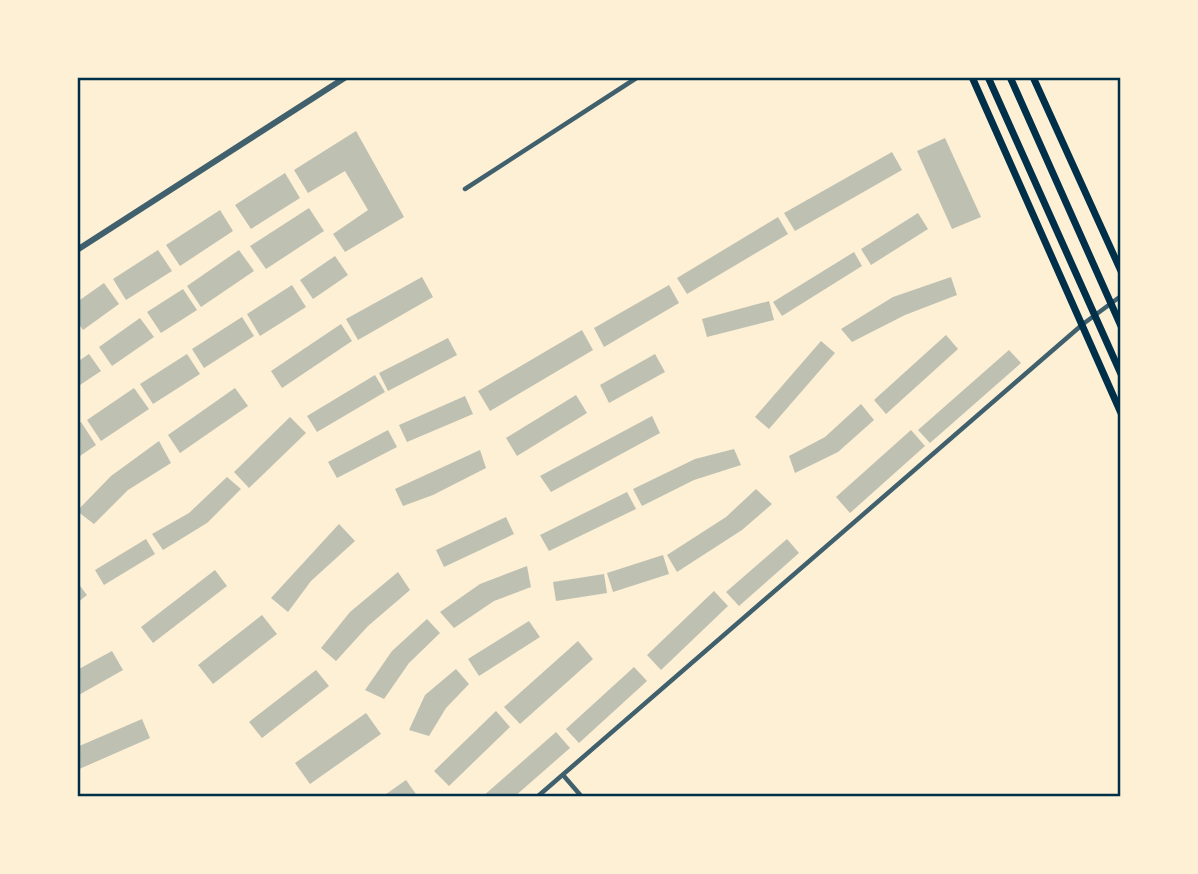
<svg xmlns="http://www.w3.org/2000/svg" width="1198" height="874" font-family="'Times New Roman',serif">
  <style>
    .building { fill: #bec0b2 }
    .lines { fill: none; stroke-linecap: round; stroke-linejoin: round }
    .minor { stroke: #3f606c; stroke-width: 4.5 }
    .tertiary { stroke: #3f606c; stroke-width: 6 }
    .primary { stroke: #003049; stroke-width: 7 }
    .neatline { fill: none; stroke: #003049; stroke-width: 2.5 }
  </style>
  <rect width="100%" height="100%" fill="#fdf0d5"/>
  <!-- building -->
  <g class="building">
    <path d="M356 131 404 217 345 252 333 234 368 210 345 171 308 193 294 170Z"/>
    <path d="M945 138 981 217 952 229 917 151Z"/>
    <path d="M892 152 902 170 795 231 784 213Z"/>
    <path d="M285 173 300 198 251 229 235 205Z"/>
    <path d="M309 208 324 231 266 269 250 246Z"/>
    <path d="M220 210 233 231 180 266 166 245Z"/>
    <path d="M918 213 928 229 871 265 861 249Z"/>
    <path d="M778 217 788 234 687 294 677 278Z"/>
    <path d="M158 250 172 271 126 300 113 279Z"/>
    <path d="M239 250 254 271 201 307 187 286Z"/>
    <path d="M854 252 862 266 782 316 773 302Z"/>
    <path d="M335 256 348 275 313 299 300 280Z"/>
    <path d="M422 277 433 297 358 340 346 319Z"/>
    <path d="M951 277 957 295 905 315 852 342 841 329 893 297Z"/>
    <path d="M104 283 119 304 83 330 77 321V302Z"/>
    <path d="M292 285 306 307 260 336 247 314Z"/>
    <path d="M669 285 679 303 604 347 594 328Z"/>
    <path d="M183 289 197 310 161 333 147 312Z"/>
    <path d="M769 301 774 320 707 337 702 319Z"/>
    <path d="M242 317 254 336 204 368 192 349Z"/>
    <path d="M140 318 154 337 112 366 99 347Z"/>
    <path d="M341 324 352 341 282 388 271 371Z"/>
    <path d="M582 330 593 350 490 411 478 391Z"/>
    <path d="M946 335 958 349 886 414 874 400Z"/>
    <path d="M448 338 457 355 388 391 379 373Z"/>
    <path d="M821 341 835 353 769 429 755 417Z"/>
    <path d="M1009 350 1021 363 930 443 918 430Z"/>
    <path d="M89 354 101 371 77 387V362Z"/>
    <path d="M187 354 200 374 153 404 140 384Z"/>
    <path d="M655 354 665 372 609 403 600 385Z"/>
    <path d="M375 375 385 392 317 432 307 416Z"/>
    <path d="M134 388 149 409 101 441 87 420Z"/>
    <path d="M235 388 248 406 180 453 168 435Z"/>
    <path d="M576 395 587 413 517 456 506 438Z"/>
    <path d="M465 396 473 414 407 442 399 425Z"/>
    <path d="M861 404 874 420 838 452 795 473 789 456 825 437Z"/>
    <path d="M652 416 660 433 551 492 540 476Z"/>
    <path d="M290 417 306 433 249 488 234 472Z"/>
    <path d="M81 422 96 445 77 458V425Z"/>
    <path d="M388 430 397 447 337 478 328 462Z"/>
    <path d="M911 430 925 446 850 513 836 497Z"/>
    <path d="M159 441 171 463 128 490 94 524 77 511 111 476Z"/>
    <path d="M734 449 741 465 694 480 642 506 633 489 695 459Z"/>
    <path d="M480 450 486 468 433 495 403 506 395 489Z"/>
    <path d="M227 477 241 489 207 523 163 550 152 534 189 513Z"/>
    <path d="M756 489 772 504 742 530 677 572 667 555 726 517Z"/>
    <path d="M627 492 636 509 549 551 540 535Z"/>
    <path d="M506 517 514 534 444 567 436 550Z"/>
    <path d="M339 524 355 541 311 581 288 612 271 598Z"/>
    <path d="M146 539 155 554 104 585 95 570Z"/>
    <path d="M787 539 799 553 739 606 726 592Z"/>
    <path d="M663 555 669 574 613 592 607 573Z"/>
    <path d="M527 566 531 587 494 601 454 628 440 612 480 584Z"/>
    <path d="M215 570 227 586 153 643 141 627Z"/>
    <path d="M398 572 410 590 368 626 336 661 321 648 350 612Z"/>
    <path d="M604 574 607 593 556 601 553 582Z"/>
    <path d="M77 582 87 595 77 603Z"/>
    <path d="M714 591 728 606 661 670 647 655Z"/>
    <path d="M262 615 277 634 213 684 198 665Z"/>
    <path d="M427 619 440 633 409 663 384 699 365 690 392 651Z"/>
    <path d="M529 621 540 637 479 676 468 659Z"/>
    <path d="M578 641 593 659 520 724 504 707Z"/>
    <path d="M112 651 123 670 77 696V670Z"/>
    <path d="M634 667 647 681 579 743 566 729Z"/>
    <path d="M456 669 469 684 446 708 429 736 409 730 425 695Z"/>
    <path d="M316 670 329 686 262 738 249 722Z"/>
    <path d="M496 711 510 727 449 786 434 771Z"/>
    <path d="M366 713 381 734 310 784 295 763Z"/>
    <path d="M142 719 150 738 77 770V747Z"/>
    <path d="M556 732 570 748 514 797H482Z"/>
    <path d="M406 780 418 797H382Z"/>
  </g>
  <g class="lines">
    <!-- minor -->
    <g class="minor">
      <path d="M465 189 638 77"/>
      <path d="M563 775 582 797"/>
      <path d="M537 797 1083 324 1121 296"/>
    </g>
    <!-- tertiary -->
    <path class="tertiary" d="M77 250 346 77"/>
    <!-- primary -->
    <g class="primary">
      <path d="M972 77 1121 413"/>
      <path d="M988 77 1121 374"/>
      <path d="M1010 77 1121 326"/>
      <path d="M1033 77 1121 271"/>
    </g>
  </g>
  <!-- border -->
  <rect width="1198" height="874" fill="none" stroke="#fdf0d5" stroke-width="158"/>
  <rect x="79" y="79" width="1040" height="716" class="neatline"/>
</svg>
